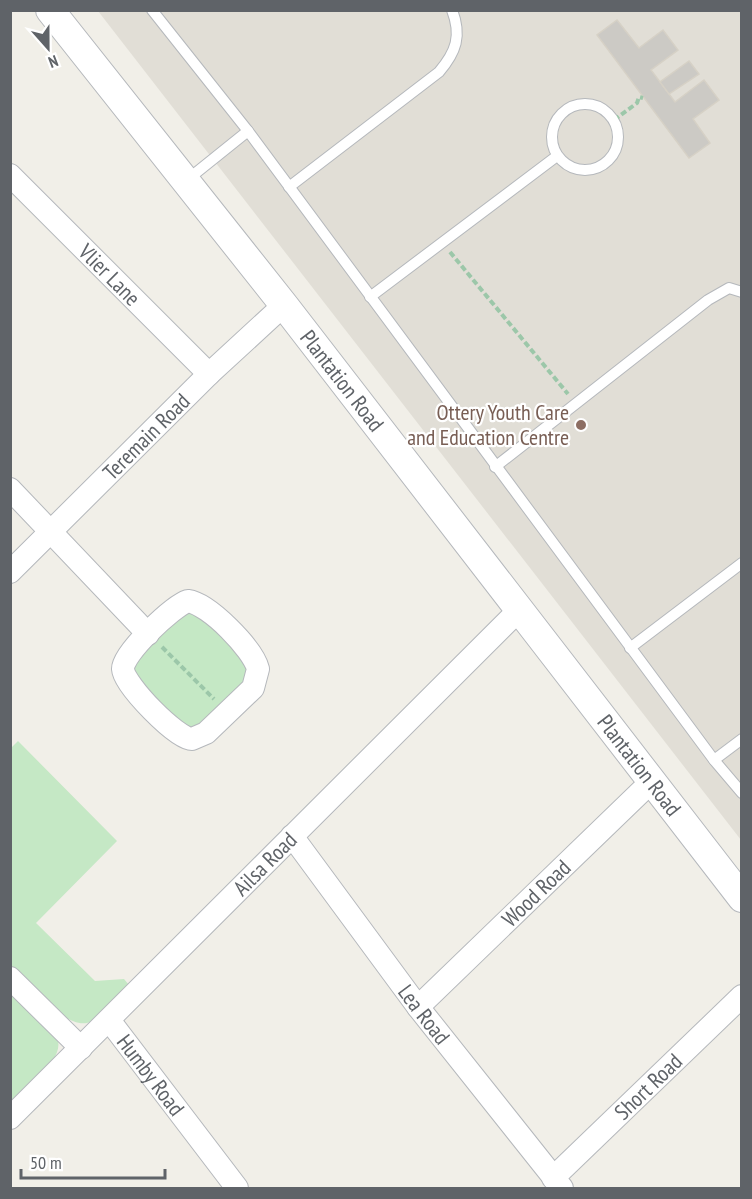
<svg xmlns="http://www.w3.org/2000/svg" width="752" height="1199" font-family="'PT Sans Narrow',sans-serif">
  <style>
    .education { fill: #e1ded6 }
    .green { fill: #c5e8c5 }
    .building { fill: #cccac5; stroke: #d6d1c6; stroke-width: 1.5 }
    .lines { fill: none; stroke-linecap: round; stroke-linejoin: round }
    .service-casing { stroke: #b5b8bc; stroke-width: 12 }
    .minor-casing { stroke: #b5b8bc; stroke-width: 24 }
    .tertiary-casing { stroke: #b5b8bc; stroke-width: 30 }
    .path { stroke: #9cc7a9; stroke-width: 4; stroke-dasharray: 6 3; stroke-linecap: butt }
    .service { stroke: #fff; stroke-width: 10 }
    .minor { stroke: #fff; stroke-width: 22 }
    .tertiary { stroke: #fff; stroke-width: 28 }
    .education-dot { fill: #8d6e63; stroke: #fff; stroke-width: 2 }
    .labels { text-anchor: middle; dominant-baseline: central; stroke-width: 4.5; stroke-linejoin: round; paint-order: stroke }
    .street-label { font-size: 22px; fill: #5f6368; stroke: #fff }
    .education-label { font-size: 22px; fill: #785e54; stroke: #fff; text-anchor: end }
  </style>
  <rect width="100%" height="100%" fill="#f1efe8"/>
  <!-- education -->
  <path class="education" d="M98 11H741V840Z"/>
  <!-- green -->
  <g class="green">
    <path d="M191 610 247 657 248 678 197 728H184L137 684 131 669 137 655Z"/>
    <path d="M18 741 117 841 36 923 95 981 124 979 129 985C118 996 105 1012 92 1021 68 1035 26 981 11 966L10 749Z"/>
    <path d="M10 990 58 1041C63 1061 24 1090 10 1104Z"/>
  </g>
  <!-- building -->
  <g class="building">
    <path d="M617 20 639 48 663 30 678 50 651 70 675 102 704 80 719 100 693 119 710 143 689 158 597 35Z"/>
    <path d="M689 61 699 74 669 94 660 82Z"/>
  </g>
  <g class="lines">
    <defs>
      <g id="service">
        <path d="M152 10 248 131 714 760 742 793"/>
        <circle cx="585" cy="137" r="33"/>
        <path d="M187 180 248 131"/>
        <path d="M289 187 439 72C456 52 462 36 452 10"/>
        <path d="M370 297 557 156"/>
        <path d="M495 467 708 300 729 288 742 292"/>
        <path d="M630 648 742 563"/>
        <path d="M714 760 742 739"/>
      </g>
      <g id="minor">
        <path id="s1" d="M10 175 209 374"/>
        <path d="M10 489 148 634"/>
        <path id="s2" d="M10 572 209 374 284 305"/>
        <path d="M188 601C209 604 253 649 258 669L253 688 206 733 192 739C177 739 124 685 123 669 122 654 173 606 188 601Z"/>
        <path id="s3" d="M292 836 418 1007 562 1188"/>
        <path d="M10 978 81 1048"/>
        <path id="s4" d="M418 1007 652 781"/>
        <path id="s5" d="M109 1020 237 1188"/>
        <path id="s6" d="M10 1118 520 609"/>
        <path id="s7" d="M553 1178 742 996"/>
      </g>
      <g id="tertiary">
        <path id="s8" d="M50 10 284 305 742 898"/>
      </g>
    </defs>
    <!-- service casing -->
    <use href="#service" class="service-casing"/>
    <!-- minor casing -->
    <use href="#minor" class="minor-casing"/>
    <!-- tertiary casing -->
    <use href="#tertiary" class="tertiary-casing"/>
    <!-- path -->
    <g class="path">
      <path d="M614 120 637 103 639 97 643 98"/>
      <path d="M450 252 568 394"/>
      <path d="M162 647 214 699"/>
    </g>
    <!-- service -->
    <use href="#service" class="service"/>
    <!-- minor -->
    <use href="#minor" class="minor"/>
    <!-- tertiary -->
    <use href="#tertiary" class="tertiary"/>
  </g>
  <!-- markers -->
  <circle class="education-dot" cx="581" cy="425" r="6"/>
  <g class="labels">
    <!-- street labels -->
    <g class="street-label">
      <text stroke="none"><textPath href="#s1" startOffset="141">Vlier Lane</textPath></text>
      <text stroke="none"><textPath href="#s8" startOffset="472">Plantation Road</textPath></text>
      <text stroke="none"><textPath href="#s2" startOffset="192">Teremain Road</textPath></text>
      <text stroke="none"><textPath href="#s8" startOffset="958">Plantation Road</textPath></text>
      <text stroke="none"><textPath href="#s6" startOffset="360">Ailsa Road</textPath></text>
      <text stroke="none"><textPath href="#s4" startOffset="164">Wood Road</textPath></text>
      <text stroke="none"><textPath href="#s3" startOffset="222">Lea Road</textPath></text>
      <text stroke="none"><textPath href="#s5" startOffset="69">Humby Road</textPath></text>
      <text stroke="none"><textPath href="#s7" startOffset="132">Short Road</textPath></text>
    </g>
    <!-- education labels -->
    <g class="education-label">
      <text x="569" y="412">Ottery Youth Care<tspan x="569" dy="25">and Education Centre</tspan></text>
    </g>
  </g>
  <!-- border -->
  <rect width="752" height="1199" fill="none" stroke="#5f6368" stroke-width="24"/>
  <!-- north arrow -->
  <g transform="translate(48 48) rotate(159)" stroke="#ffffff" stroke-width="4.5" paint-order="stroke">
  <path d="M0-4.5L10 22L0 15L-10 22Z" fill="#5f6368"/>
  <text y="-9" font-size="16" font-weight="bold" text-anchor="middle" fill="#5f6368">N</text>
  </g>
  <!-- scale -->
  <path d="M21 1169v9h144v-9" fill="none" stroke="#5f6368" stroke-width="3"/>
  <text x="30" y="1169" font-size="18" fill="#5f6368" stroke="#ffffff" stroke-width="4.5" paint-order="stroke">50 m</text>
</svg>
